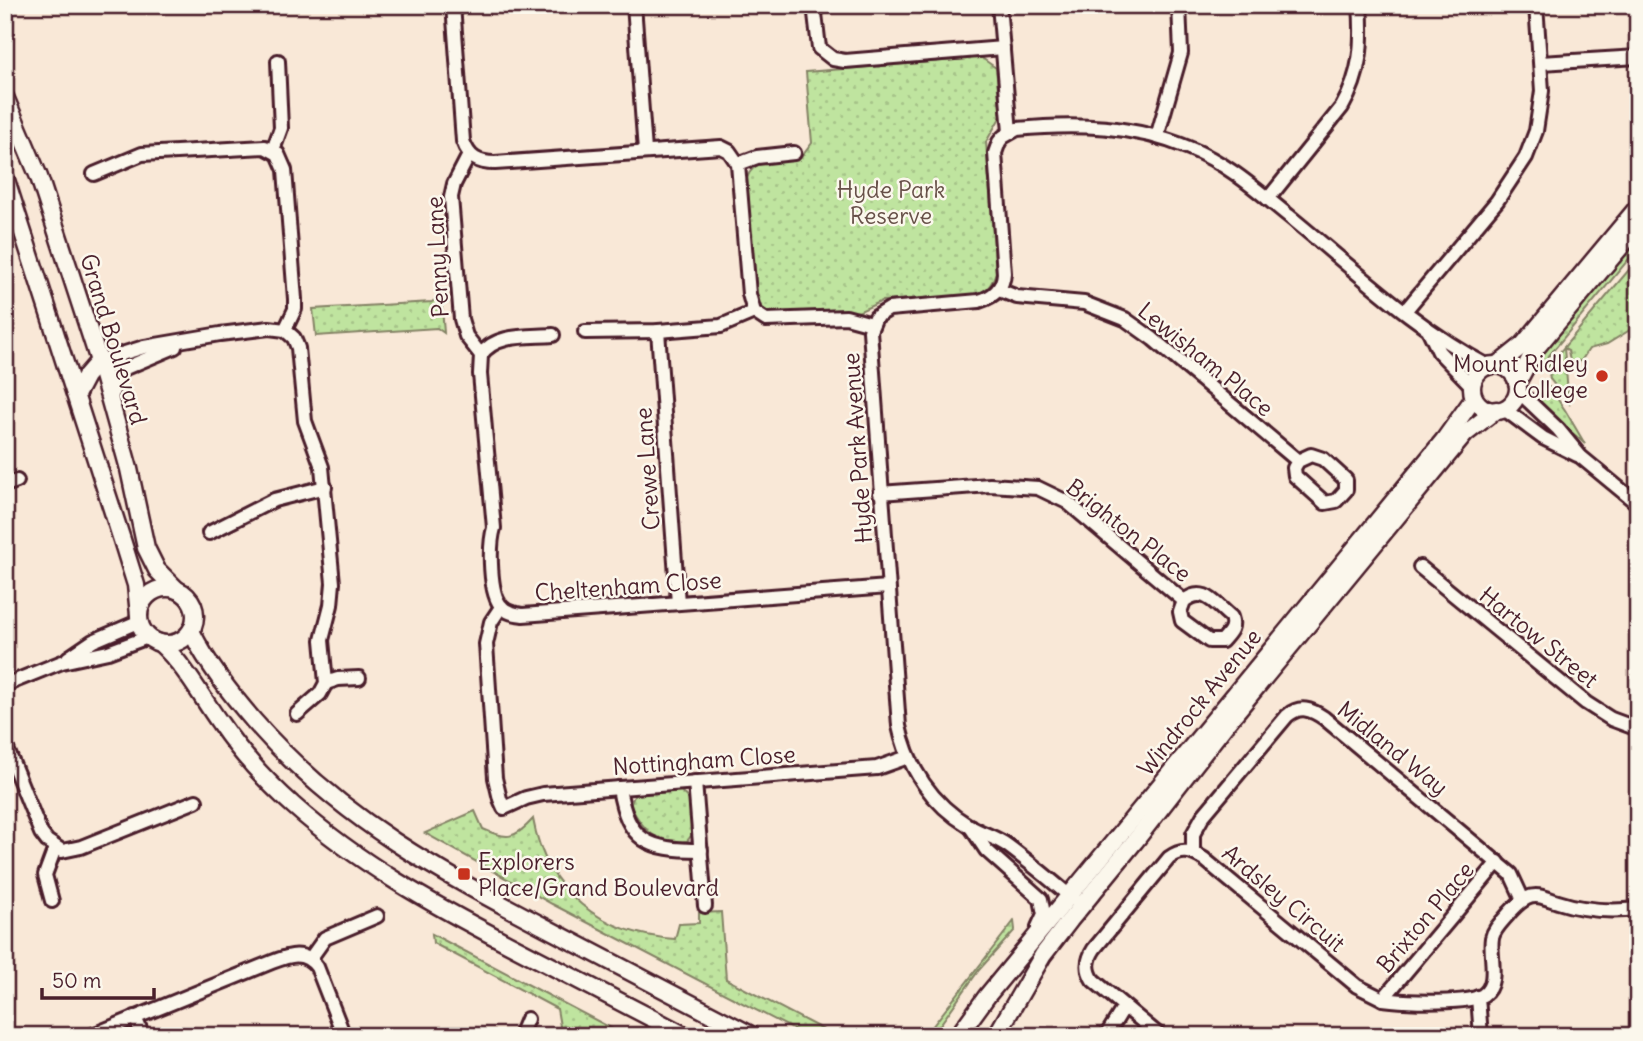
<svg xmlns="http://www.w3.org/2000/svg" width="1643" height="1041" font-family="Delius,sans-serif">
  <style>
    .grass { fill: url(#grass-dots); stroke: #848265; stroke-width: 2 }
    .lines { fill: none; stroke-linecap: round; stroke-linejoin: round }
    .minor-casing { stroke: #4a1f2b; stroke-width: 18 }
    .tertiary-casing { stroke: #4a1f2b; stroke-width: 21 }
    .minor { stroke: #fbf7ec; stroke-width: 12 }
    .tertiary { stroke: #fbf7ec; stroke-width: 16 }
    .poi-dot { fill: #c8321e; stroke: #fbf7ec; stroke-width: 2.5 }
    .labels { text-anchor: middle; dominant-baseline: central; stroke-width: 5; stroke-linejoin: round; paint-order: stroke }
    .park-label { font-size: 23px; fill: #675048; stroke: #fbf7ec }
    .street-label { font-size: 23px; fill: #4a1f2b; stroke: #fbf7ec }
    .poi-label { font-size: 23px; fill: #4a1f2b; stroke: #fbf7ec; text-anchor: end }
  </style>
  <defs>
    <pattern id="grass-dots" width="8" height="8" patternUnits="userSpaceOnUse" patternTransform="scale(1.75)"><rect width="8" height="8" fill="#bfe49f"/><path d="M2 2h.1M6 6h.1" fill="none" stroke="#a6c389" stroke-width="1.8" stroke-linecap="round"/></pattern>
  </defs>
  <rect width="100%" height="100%" fill="#f9e8d7"/>
  <filter id="ink" filterUnits="userSpaceOnUse"><feTurbulence type="fractalNoise" baseFrequency=".0143" numOctaves="2"/><feDisplacementMap in="SourceGraphic" scale="14" xChannelSelector="R" yChannelSelector="G"/><feConvolveMatrix kernelMatrix="1 2 1 2 8 2 1 2 1" color-interpolation-filters="sRGB"/></filter>
  <g filter="url(#ink)">
    <!-- grass -->
    <g class="grass">
      <path d="M979 56 996 68 1001 116 986 142 996 272C992 284 988 291 975 295L882 301 858 312 828 310 774 314 764 310 758 302 755 293 747 178C754 157 781 161 799 160L812 143 806 72 967 59Z"/>
      <path d="M1638 233V248L1538 369 1531 364Z"/>
      <path d="M1638 259V325L1607 344 1589 349 1581 361 1570 362 1568 350 1564 348 1569 403 1550 379 1548 366Z"/>
      <path d="M441 295 444 333 437 328 316 336 313 309 432 302Z"/>
      <path d="M1546 387H1549L1565 410 1585 444 1539 403Z"/>
      <path d="M681 791 691 802 694 832 687 841C657 845 643 831 630 805L635 794Z"/>
      <path d="M475 811 483 829C507 840 515 839 533 819 546 892 602 934 675 939L679 924 699 923V913L721 912 726 979 835 1036H806L552 904 425 833Z"/>
      <path d="M1014 921 1015 930 979 970 932 1036H925Z"/>
      <path d="M432 934 626 1036H552L560 1026 557 1009 433 943Z"/>
    </g>
    <g class="lines">
      <defs>
        <g id="minor">
          <path d="M453 5 463 141C469 158 478 163 495 163L721 147 729 151 738 164 749 294 754 312 766 320 846 317 872 324"/>
          <path d="M634 5 645 151"/>
          <path d="M814 5 819 48 833 59 845 61 1003 48"/>
          <path d="M999 5 1010 132"/>
          <path d="M1541 63 1638 57"/>
          <path d="M1157 137 1181 53 1179 5"/>
          <path d="M273 150 281 128 278 61"/>
          <path d="M469 155 454 184 451 197 461 319 466 336 481 355"/>
          <path d="M738 164 757 157 794 153"/>
          <path d="M94 174 142 154 265 147 278 154 285 170 295 299V309L285 330"/>
          <path d="M1268 199 1342 107C1361 74 1363 43 1360 5"/>
          <path d="M999 290 1017 297 1084 303 1125 319 1153 339 1298 461 1311 455 1323 459 1346 480V490L1336 501 1325 503 1295 476 1294 468 1298 461"/>
          <path d="M1405 311 1497 201 1526 157 1536 131 1542 91 1536 5"/>
          <path d="M658 331 678 603"/>
          <path d="M1429 331 1439 352 1472 386"/>
          <path d="M585 332 658 331 721 326 754 312"/>
          <path d="M481 355 480 374 494 528C489 545 489 595 502 607 507 613 516 614 523 615L888 587"/>
          <path d="M481 355C495 333 530 337 553 335"/>
          <path d="M99 361 144 347 220 334 269 328 285 330 294 338 298 348 305 421 322 467 333 583 331 605 322 640 326 683 320 694 297 714"/>
          <path d="M1517 390 1558 429 1581 457 1638 504"/>
          <path d="M111 400 116 377 123 369 175 347"/>
          <path d="M1504 409 1543 438 1577 455"/>
          <path d="M5 485 17 481"/>
          <path d="M880 493 990 485 1038 488 1067 502 1184 601C1204 585 1215 604 1231 617 1235 628 1229 633 1222 641H1209L1182 621 1180 612 1184 601"/>
          <path d="M209 533 274 500 325 487"/>
          <path d="M1420 567 1586 703 1611 719 1638 729"/>
          <path d="M501 607 491 622 486 644 495 778 500 799 504 808 526 798 543 794 877 768 908 757"/>
          <path d="M68 658 93 641 140 621"/>
          <path d="M326 683 338 679 359 678"/>
          <path d="M5 685 62 662 108 652 148 637"/>
          <path d="M5 744 41 833 47 841 62 851 81 847 196 801"/>
          <path d="M695 782 705 906"/>
          <path d="M619 788C628 842 648 850 701 850"/>
          <path d="M970 826 986 850 1041 899 1044 914 1038 927"/>
          <path d="M1193 852V834L1203 816 1287 716C1300 705 1311 709 1324 718L1511 874 1523 900"/>
          <path d="M52 901 45 875 55 848"/>
          <path d="M1076 901C1054 883 1031 863 1008 846 996 837 982 834 969 826 932 804 908 768 899 726L870 331 876 317 889 309 979 301C993 297 1003 289 1004 273L995 153 999 142 1003 137 1017 129C1076 123 1134 125 1189 148 1227 163 1258 191 1289 216 1353 268 1415 328 1488 366"/>
          <path d="M310 959 325 938 377 916"/>
          <path d="M1478 997 1481 1036"/>
          <path d="M1383 999 1498 862"/>
          <path d="M135 1017 143 1036"/>
          <path d="M90 1036 272 962C290 955 304 950 317 967L344 1036"/>
          <path d="M520 1036 527 1019"/>
          <path d="M1106 1036 1124 1007"/>
          <path d="M1160 1036 1093 980C1086 969 1087 960 1094 949L1169 858C1182 848 1191 851 1204 859L1357 986 1383 999 1392 1000C1410 1002 1469 1004 1483 995 1500 983 1489 955 1492 938 1494 928 1504 920 1510 912 1515 907 1520 901 1527 898 1538 893 1547 899 1558 902 1585 911 1610 912 1638 909"/>
        </g>
        <g id="tertiary">
          <path d="M5 97 39 177 99 361 129 469 146 548 157 570 177 590"/>
          <path d="M5 177 122 540 136 585 139 615"/>
          <path d="M1498 365 1523 345 1638 207"/>
          <circle cx="1495" cy="388" r="23"/>
          <path d="M1517 383 1536 348 1638 226"/>
          <path d="M76 395 86 376 99 361"/>
          <circle cx="167" cy="616" r="28"/>
          <path d="M191 631C208 665 230 693 254 721 341 820 441 873 556 933 621 967 687 1001 753 1036"/>
          <path d="M160 643C186 667 200 695 220 723 241 754 267 782 294 806 358 863 432 904 507 943 567 974 627 1005 686 1036"/>
          <path d="M958 1036 987 996 1444 440 1474 398"/>
          <path d="M996 1036 1043 955 1070 920 1135 841 1226 724 1465 434 1496 410"/>
        </g>
      </defs>
      <!-- minor casing -->
      <use href="#minor" class="minor-casing"/>
      <!-- tertiary casing -->
      <use href="#tertiary" class="tertiary-casing"/>
      <!-- minor -->
      <use href="#minor" class="minor"/>
      <!-- tertiary -->
      <use href="#tertiary" class="tertiary"/>
    </g>
  </g>
  <!-- markers -->
  <g class="poi-dot">
    <circle cx="1602" cy="376" r="7"/>
    <rect x="457" y="867" width="14" height="14" rx="3.5"/>
  </g>
  <g class="labels">
    <!-- park labels -->
    <g class="park-label">
      <text x="891" y="189">Hyde Park<tspan x="891" dy="26">Reserve</tspan></text>
    </g>
    <!-- street labels -->
    <g class="street-label">
      <text transform="translate(437 257) rotate(-93)">Penny Lane</text>
      <text transform="translate(114 339) rotate(73)">Grand Boulevard</text>
      <text transform="translate(1206 359) rotate(39)">Lewisham Place</text>
      <text transform="translate(857 448) rotate(-94)">Hyde Park Avenue</text>
      <text transform="translate(647 469) rotate(-94)">Crewe Lane</text>
      <text transform="translate(1129 530) rotate(38)">Brighton Place</text>
      <text transform="translate(628 586) rotate(-4)">Cheltenham Close</text>
      <text transform="translate(1539 637) rotate(39)">Hartow Street</text>
      <text transform="translate(1199 702) rotate(-51)">Windrock Avenue</text>
      <text transform="translate(1393 748) rotate(39)">Midland Way</text>
      <text transform="translate(704 760) rotate(-4)">Nottingham Close</text>
      <text transform="translate(1284 898) rotate(40)">Ardsley Circuit</text>
      <text transform="translate(1425 917) rotate(-50)">Brixton Place</text>
    </g>
    <!-- poi labels -->
    <g class="poi-label">
      <text x="1588" y="363">Mount Ridley<tspan x="1588" dy="26">College</tspan></text>
      <text x="478" y="861" text-anchor="start">Explorers<tspan x="478" dy="26">Place/Grand Boulevard</tspan></text>
    </g>
  </g>
  <!-- margin -->
  <rect width="1643" height="1041" fill="none" stroke="#fbf7ec" stroke-width="28"/>
  <rect x="14" y="14" width="1615" height="1013" fill="none" stroke="#4a1f2b" stroke-width="2.5" filter="url(#ink)"/>
  <!-- scale -->
  <path d="M42 988v10h112v-10" fill="none" stroke="#4a1f2b" stroke-width="3.5"/>
  <text x="52" y="988" font-size="21" fill="#4a1f2b" stroke="#fbf7ec" stroke-width="5" paint-order="stroke">50 m</text>
</svg>
